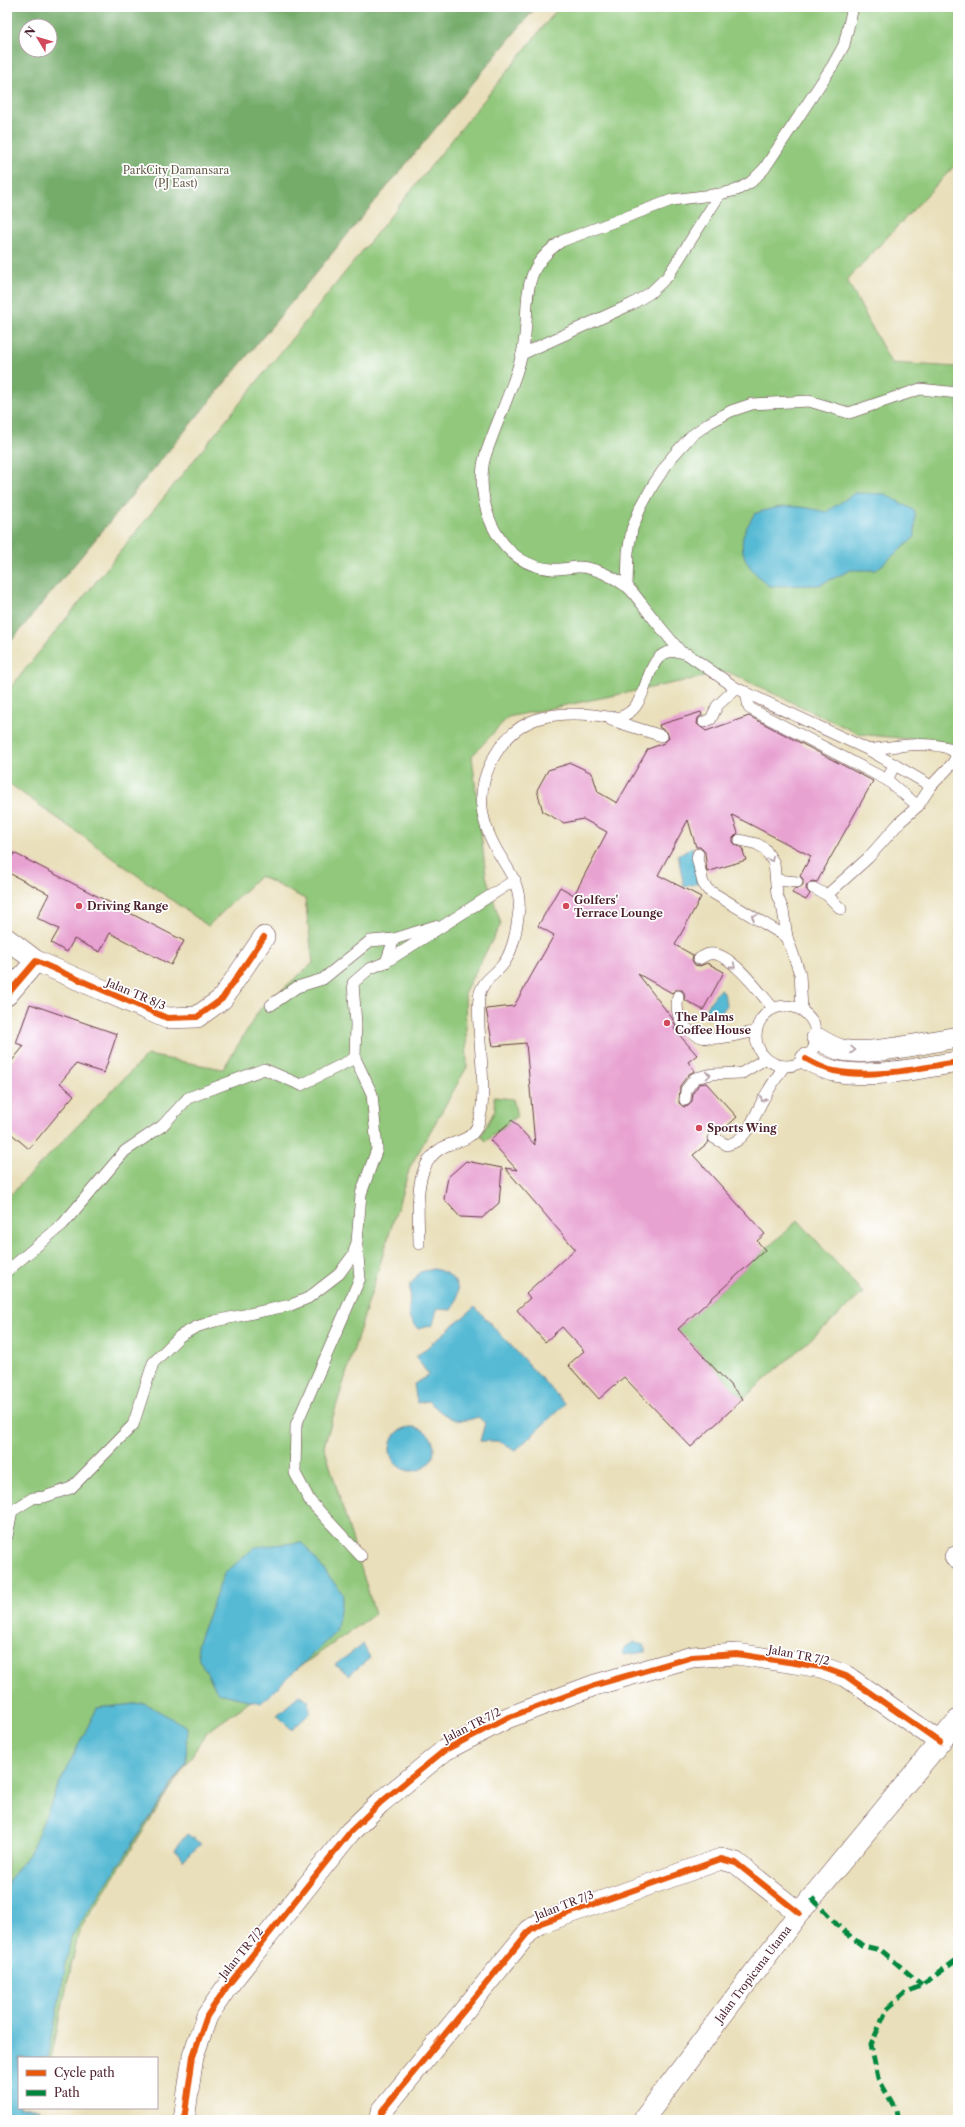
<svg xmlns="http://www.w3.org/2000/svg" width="965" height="2127" font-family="'Libre Caslon Text',serif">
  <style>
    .green { fill: #91c87b; stroke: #6e7453 }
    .forest { fill: #74ac6b; stroke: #5f664b; fill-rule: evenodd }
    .water { fill: #56bad4; stroke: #506c80 }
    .building { fill: #e8a2d2 }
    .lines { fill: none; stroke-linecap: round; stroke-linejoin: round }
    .service-casing { stroke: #623c40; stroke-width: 12 }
    .minor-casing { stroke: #623c40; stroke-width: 22 }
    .service { stroke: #fff; stroke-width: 11 }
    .minor { stroke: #fff; stroke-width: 21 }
    .quiet { stroke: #00873e; stroke-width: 5; stroke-dasharray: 10 5; stroke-linecap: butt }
    .cycleway-casing { stroke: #fff; stroke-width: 8 }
    .cycleway { stroke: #e8590c; stroke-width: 6 }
    .oneway { stroke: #ae9aa0 }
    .poi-dot { fill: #d1495b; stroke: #fff; stroke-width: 1.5 }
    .labels { text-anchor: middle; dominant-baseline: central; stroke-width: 3.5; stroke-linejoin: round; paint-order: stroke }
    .park-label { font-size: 11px; fill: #635a47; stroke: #fff }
    .poi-label { font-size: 11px; font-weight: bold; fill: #4a1f2b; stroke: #fff; text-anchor: start }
    .street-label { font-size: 11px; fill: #4a1f2b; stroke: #fff }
  </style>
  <rect width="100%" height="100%" fill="#fff"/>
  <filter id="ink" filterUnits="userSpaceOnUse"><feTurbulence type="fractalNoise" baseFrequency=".025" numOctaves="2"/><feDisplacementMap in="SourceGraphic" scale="8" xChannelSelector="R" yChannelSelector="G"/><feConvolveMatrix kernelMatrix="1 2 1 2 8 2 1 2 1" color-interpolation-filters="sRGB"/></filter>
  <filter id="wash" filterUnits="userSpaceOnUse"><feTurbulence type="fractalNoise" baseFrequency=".012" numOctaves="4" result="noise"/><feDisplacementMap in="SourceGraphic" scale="16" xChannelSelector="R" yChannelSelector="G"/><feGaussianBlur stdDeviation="0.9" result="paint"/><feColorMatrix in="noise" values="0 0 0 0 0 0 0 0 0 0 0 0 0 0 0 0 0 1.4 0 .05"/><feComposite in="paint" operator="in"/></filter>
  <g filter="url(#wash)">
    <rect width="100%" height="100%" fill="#e9dfba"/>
    <!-- green -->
    <g class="green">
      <path d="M559 7H958V162L847 280 891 363 958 367V744L859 734 728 672 508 717 472 756 486 876 501 924 465 991 467 1067 410 1167 324 1446 375 1614 207 1732 79 1931 51 2058H19V2108H40L37 2120H7V1198L147 1055 223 1069 260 1009 313 963 305 899 260 876 208 926 7 782V692Z"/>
      <path d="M494 1097 513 1099 517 1116 486 1141 481 1136 495 1110Z"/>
      <path d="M798 1220 863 1293 743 1399 678 1329Z"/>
    </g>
    <!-- forest -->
    <path class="forest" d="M7 7H536L7 646ZM26 26H50V50H26Z"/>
    <!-- water -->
    <g class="water">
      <path d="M855 493 885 494 915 511V537L876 570H851L819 585 769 586C754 573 739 560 743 537 744 530 751 521 754 514 782 504 797 505 826 512Z"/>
      <path d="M692 847 702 882 684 887 678 855Z"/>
      <path d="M720 989 724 992 726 1006 722 1012 707 1018 704 1015 710 1002Z"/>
      <path d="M434 1269C456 1274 465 1290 451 1310L437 1309 433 1325 418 1329 409 1317 410 1285 420 1272Z"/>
      <path d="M475 1307 565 1404 515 1451 499 1441H480L485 1423 478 1417C453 1426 446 1416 428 1401L417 1403 414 1384 425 1378 428 1374 416 1357Z"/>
      <circle cx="412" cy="1449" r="22"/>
      <path d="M302 1542 343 1594 336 1632 261 1703 218 1693 199 1659 197 1645 224 1574 255 1547Z"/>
      <path d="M634 1642 644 1645 646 1652 623 1655 624 1648Z"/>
      <path d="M363 1644 370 1658 349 1675 335 1665Z"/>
      <path d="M300 1695 309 1701 310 1713 292 1730 277 1715Z"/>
      <path d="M144 1703 187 1727 186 1763 71 1937 48 2058H19V2108H39L37 2120H7V1884L31 1850 60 1782 97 1708Z"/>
      <path d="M187 1834 201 1844 183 1860 175 1849Z"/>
    </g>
    <g id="blocks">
      <!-- building -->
      <g class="building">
        <path d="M701 712 702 715 698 718 697 724 706 731 749 716 873 781 817 882 812 881 807 885 806 889 810 894 806 900 792 893 794 889 800 888 803 886V879L800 876 811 856 732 815 738 833 733 838V842L736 845 742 848 746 860 707 872 705 852 700 847H696L688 820 658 875 701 897 675 945 693 955 692 960 695 965 700 966 707 963 724 972 703 1010 685 1000 684 993 682 990H675L672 993 638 974 672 1018 676 1026 674 1029 697 1055 688 1062 695 1071 689 1074 680 1086 679 1103 684 1107 688 1106 692 1101 693 1093 699 1084 706 1083 737 1117 720 1133 714 1131 710 1132 707 1138 709 1142 693 1155 765 1234 757 1241 765 1250 678 1329 743 1399 691 1447 624 1377 599 1399 568 1365 584 1351 562 1327 545 1342 517 1310 530 1298 526 1293 575 1249 505 1168 517 1170 490 1140 512 1120 535 1145 526 1043 493 1046 486 1009 514 1006 554 935 538 926 560 887 574 895 607 832 583 819 564 823 543 812 537 790 548 770 571 763 592 773 598 792 617 803 648 749 664 743 669 738 667 732 660 728 659 725Z"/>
        <path d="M14 853 184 941 171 965 110 933 100 952 74 939 67 952 51 943 59 929 37 918 49 894 7 872V866Z"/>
        <path d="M30 1004 117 1034 104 1073 76 1064 60 1083 74 1095 29 1149 7 1130V1067L24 1046 16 1043Z"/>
        <path d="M466 1161 502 1168 499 1203 482 1218 460 1217 444 1199 448 1177Z"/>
      </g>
    </g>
  </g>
  <g filter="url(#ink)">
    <use href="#blocks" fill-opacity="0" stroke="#623c40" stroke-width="1"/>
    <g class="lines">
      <defs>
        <g id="service">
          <path d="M522 354 632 304 650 293 668 276 720 194"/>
          <path d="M627 586 628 552 632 529 640 509 653 485 672 457 691 436 709 423 731 411 752 404 809 401 849 413 920 389 958 393"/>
          <path d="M680 651C667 635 654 620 642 604 637 598 632 590 626 586 614 577 594 567 579 567 570 567 561 570 552 569 501 566 477 510 483 466 484 456 489 446 492 437 502 410 515 382 522 354 533 308 514 272 562 241L672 200 720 194 737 190 751 182 764 169 833 65 844 45 853 7"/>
          <path d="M746 692 749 708 887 780 895 764"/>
          <path d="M611 720 662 736"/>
          <path d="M704 722 711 719 717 706 736 688"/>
          <path d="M887 780 918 806"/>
          <path d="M740 840 757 844 765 849 774 863 777 895 783 910 787 937 800 974 802 1009"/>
          <path d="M698 854 697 858 703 883 708 890 787 937"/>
          <path d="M776 880 797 882"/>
          <path d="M813 888 827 895 841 909"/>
          <path d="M827 895 868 858 900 822 918 806 931 786 953 763 957 755C944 737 888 747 869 750"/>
          <path d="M699 959C704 956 708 953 714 954 732 955 761 994 773 1008"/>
          <path d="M386 962 394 939 435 926"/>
          <path d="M678 996C673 1022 691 1041 718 1038 730 1037 743 1033 755 1032"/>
          <path d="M271 1005 297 987 323 979 370 941 394 939"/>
          <circle cx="786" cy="1036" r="30"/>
          <path d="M685 1100 686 1090 695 1078 712 1074 742 1073 765 1059"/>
          <path d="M714 1138 727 1145C749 1140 754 1115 764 1098 770 1087 777 1077 784 1066"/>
          <path d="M419 1244C419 1212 410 1160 448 1145 459 1141 471 1139 477 1127 491 1095 475 1033 479 997 482 979 495 976 504 963 514 949 517 926 519 910 521 889 512 875 502 859 480 824 473 792 495 755 518 716 552 711 594 715 604 716 616 720 625 715 654 702 641 638 687 654L736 688 869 750 931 786"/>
          <path d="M357 1246 360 1278 296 1425 295 1473 310 1501 361 1556"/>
          <path d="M7 1271 63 1224 125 1151 162 1126 188 1098 264 1069 301 1085 355 1058"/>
          <path d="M7 1536 12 1511 33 1498 44 1497 71 1488 133 1425 153 1363 180 1336 196 1327 215 1321 291 1305 308 1298 339 1274 353 1255 357 1242 361 1194 377 1149 372 1094 355 1058 356 1024 353 983 369 969 386 962 515 880"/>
        </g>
        <g id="minor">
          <path d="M7 939 36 961"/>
          <path d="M7 995 36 961 167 1018 197 1017 222 999 264 937"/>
          <path d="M817 1038C825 1043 833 1048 842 1050 870 1056 928 1042 958 1037"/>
          <path d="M806 1059C815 1064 824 1069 834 1071 875 1079 918 1068 958 1062"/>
          <path d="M955 1557 958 1559"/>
          <path d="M184 2120 193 2056 207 2016 226 1988 350 1832 380 1803 445 1750 507 1718 595 1685 692 1657 737 1654 821 1667 846 1676 940 1742"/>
          <path d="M381 2120 382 2111 530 1930 541 1923 721 1859 736 1863 799 1913"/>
          <path d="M643 2120 799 1913 958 1720"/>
        </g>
      </defs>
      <!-- service casing -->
      <use href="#service" class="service-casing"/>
      <!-- minor casing -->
      <use href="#minor" class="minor-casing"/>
      <!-- service -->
      <use href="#service" class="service"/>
      <!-- minor -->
      <use href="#minor" class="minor"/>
      <!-- quiet -->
      <g class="quiet">
        <path d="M812 1898 841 1929 863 1946 881 1950 922 1985"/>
        <path d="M898 2120 896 2110 878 2078 871 2045 887 2009 905 1993 922 1985 958 1959"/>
      </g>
      <defs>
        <g id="cycleway">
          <path d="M7 995 36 961 167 1018 197 1017 222 999 264 937"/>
          <path d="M806 1059C815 1064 824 1069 834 1071 875 1079 918 1068 958 1062"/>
          <path d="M184 2120 193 2056 207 2016 226 1988 350 1832 380 1803 445 1750 507 1718 595 1685 692 1657 737 1654 821 1667 846 1676 940 1742"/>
          <path d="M381 2120 382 2111 530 1930 541 1923 721 1859 736 1863 799 1913"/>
        </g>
      </defs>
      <!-- cycleway casing -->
      <use href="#cycleway" class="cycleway-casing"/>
      <!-- cycleway -->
      <use href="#cycleway" class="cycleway"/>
    </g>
    <!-- one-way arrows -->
    <defs><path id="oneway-chevron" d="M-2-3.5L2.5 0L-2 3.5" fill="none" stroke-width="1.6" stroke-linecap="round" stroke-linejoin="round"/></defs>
    <g class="oneway">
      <use href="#oneway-chevron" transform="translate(771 859) rotate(64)"/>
      <use href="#oneway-chevron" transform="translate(754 917) rotate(-150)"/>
      <use href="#oneway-chevron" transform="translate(733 966) rotate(40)"/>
      <use href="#oneway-chevron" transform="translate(853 1050) rotate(1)"/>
      <use href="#oneway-chevron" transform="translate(708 1075) rotate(-7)"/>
      <use href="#oneway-chevron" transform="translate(763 1099) rotate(118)"/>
    </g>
  </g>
  <!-- markers -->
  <g class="poi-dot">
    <circle cx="79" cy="906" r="4"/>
    <circle cx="566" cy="906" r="4"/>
    <circle cx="667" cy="1023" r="4"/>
    <circle cx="699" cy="1128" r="4"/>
  </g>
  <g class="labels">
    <!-- park labels -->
    <g class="park-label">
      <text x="176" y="170">ParkCity Damansara<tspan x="176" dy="13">(PJ East)</tspan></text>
    </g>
    <!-- poi labels -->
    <g class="poi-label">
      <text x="574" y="900">Golfers'<tspan x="574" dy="13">Terrace Lounge</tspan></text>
      <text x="87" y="906">Driving Range</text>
      <text x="675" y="1017">The Palms<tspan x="675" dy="13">Coffee House</tspan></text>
      <text x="707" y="1128">Sports Wing</text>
    </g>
    <!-- street labels -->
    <g class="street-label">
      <text transform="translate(136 994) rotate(23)">Jalan TR 8/3</text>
      <text transform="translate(799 1655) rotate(11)">Jalan TR 7/2</text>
      <text transform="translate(472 1725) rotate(-27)">Jalan TR 7/2</text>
      <text transform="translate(564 1905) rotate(-21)">Jalan TR 7/3</text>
      <text transform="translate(241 1953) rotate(-51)">Jalan TR 7/2</text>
      <text transform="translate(753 1974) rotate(-53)">Jalan Tropicana Utama</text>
    </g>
  </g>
  <!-- margin -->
  <rect width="965" height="2127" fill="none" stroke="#fff" stroke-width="24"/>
  <!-- legend -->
  <rect x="18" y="2057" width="140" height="52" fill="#ffffff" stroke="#b7a5aa"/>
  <rect x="26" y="2070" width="20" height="6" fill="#e8590c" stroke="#b7a5aa"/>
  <text x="54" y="2077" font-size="12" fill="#4a1f2b">Cycle path</text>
  <rect x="26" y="2090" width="20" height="6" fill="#00873e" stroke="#b7a5aa"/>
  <text x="54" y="2097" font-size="12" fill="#4a1f2b">Path</text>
  <!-- north arrow -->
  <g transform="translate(38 38) rotate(308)"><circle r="19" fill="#ffffff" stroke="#b7a5aa"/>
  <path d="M0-3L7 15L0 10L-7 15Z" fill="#d1495b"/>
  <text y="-6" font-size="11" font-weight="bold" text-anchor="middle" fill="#4a1f2b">N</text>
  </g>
</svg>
